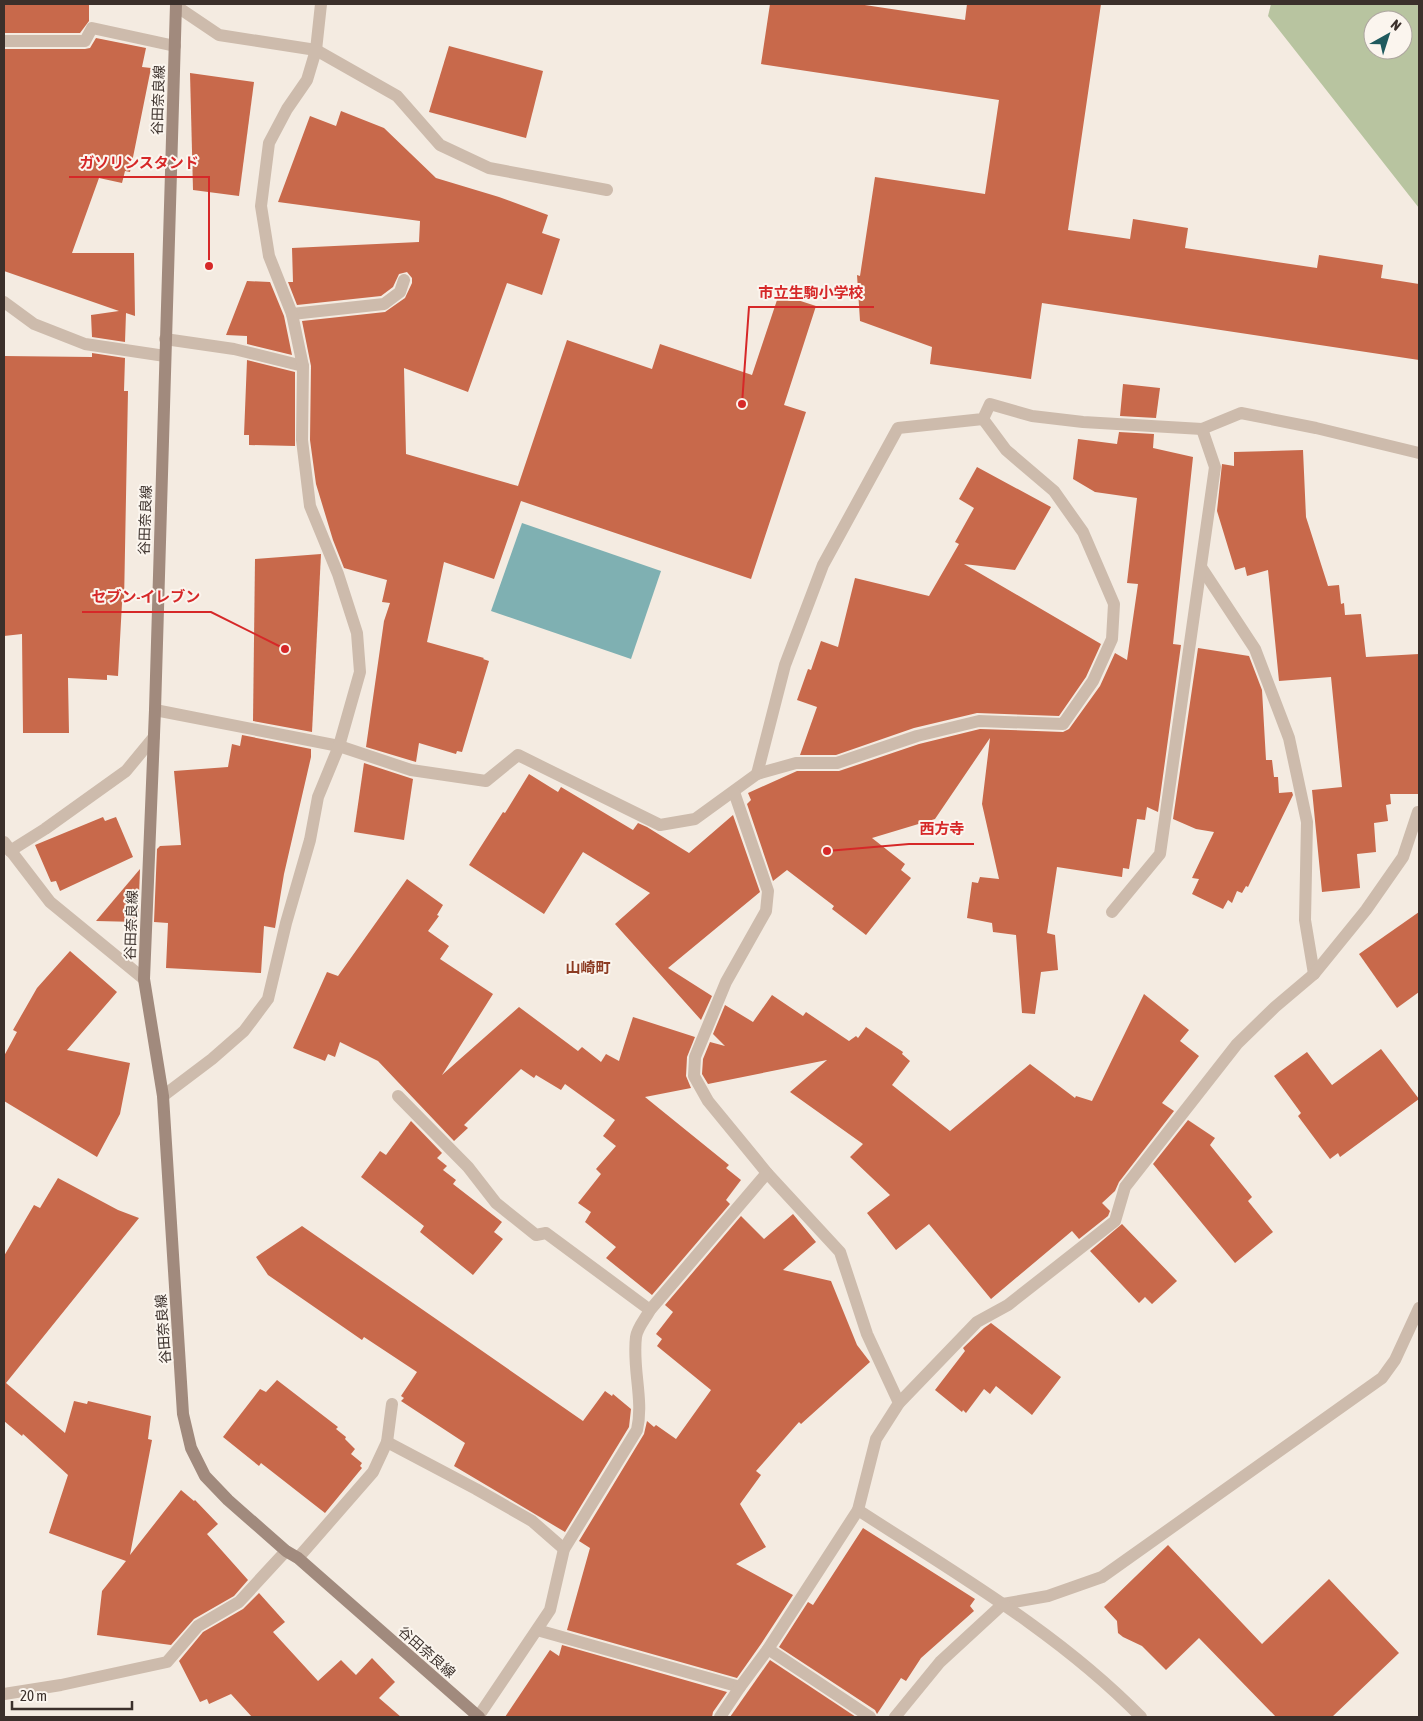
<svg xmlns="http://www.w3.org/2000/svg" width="1423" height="1721" font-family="'Asap Condensed','Noto Sans JP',sans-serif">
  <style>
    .green { fill: #b8c4a0; fill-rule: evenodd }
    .water { fill: #7fb0b2 }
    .building { fill: #c8694b }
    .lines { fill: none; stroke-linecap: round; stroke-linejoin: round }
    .service { stroke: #cdbbac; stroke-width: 12 }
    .minor { stroke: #cdbbac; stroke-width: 12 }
    .secondary { stroke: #a18a7d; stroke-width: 12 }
    .labels { text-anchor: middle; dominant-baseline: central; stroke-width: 4; stroke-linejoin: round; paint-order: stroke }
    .street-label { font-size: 14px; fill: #3b302b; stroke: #fbf5ee }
    .neighbourhood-label { font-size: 15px; font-weight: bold; fill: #8c3b22; stroke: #fbf5ee }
    .leader { fill: none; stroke: #d62828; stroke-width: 2 }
    .callout-dot { fill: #d62828; stroke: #fbf5ee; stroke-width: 2 }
    .callout-label { font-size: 15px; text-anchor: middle; font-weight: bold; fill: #d62828; stroke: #fbf5ee; stroke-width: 4; stroke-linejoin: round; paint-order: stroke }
  </style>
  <rect width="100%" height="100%" fill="#f4ebe1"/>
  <!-- green -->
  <path class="green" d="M1271 4H1419V208L1268 16ZM1373 20H1403V50H1373Z"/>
  <!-- water -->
  <path class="water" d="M522 523 661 571 631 659 491 611Z"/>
  <!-- building -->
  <g class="building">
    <path d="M4 4H89V21L80 33H4Z"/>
    <path d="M770 4H858L965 20 967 4H1101L1068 230 1130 239 1133 219 1188 228 1185 248 1317 268 1319 255 1383 265 1381 278 1419 284V360L1042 303 1031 379 930 364 932 347 860 321 857 275 860 276 875 177 985 194 999 100 761 64Z"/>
    <path d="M96 38 146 48 142 67 151 68 130 172 125 171 122 183 99 178 72 253H134L135 316 126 313 125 342 92 337 91 315 119 311 4 271V49H85L90 48Z"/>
    <path d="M449 46 543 71 526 138 429 112Z"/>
    <path d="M190 73 254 82 239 196 193 190Z"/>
    <path d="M341 111 384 128 436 178 499 197 548 215 542 233 560 239 542 295 507 283 468 392 404 368 406 454 518 486 567 340 652 369 660 344 752 375 779 294 816 306 784 405 806 412 751 579 521 501 494 579 444 562 427 642 484 658 483 659 489 661 462 752 457 751 456 754 419 743 416 762 366 747 384 621 390 603 382 602 387 580 344 568 333 540 316 484 310 440 311 366 302 321 385 312 405 298 412 283V278L407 272 399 274 393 287 381 296 297 305 288 282H293L292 248 419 242 420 221 278 202 310 116 336 126Z"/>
    <path d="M247 281 270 282 284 316 292 355 247 344V336L226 335Z"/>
    <path d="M92 353 125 358 124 391H128L124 603H122L118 676 107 675V680L68 678 69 733H23L22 634 4 636V356L92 357Z"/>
    <path d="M247 360 295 372V446L249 445V435H244Z"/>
    <path d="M1123 384 1160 388 1156 418 1120 416Z"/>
    <path d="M1119 432 1154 434 1153 448 1193 457 1173 644 1181 645 1158 812 1147 807 1145 820 1137 819 1129 869 1123 868 1122 877 1057 867 1047 933 1055 935 1058 970 1041 972 1035 1014 1022 1013 1016 935 993 932 992 923 967 918 972 882 978 883 980 877 999 879 982 804 990 738 935 819 872 838 905 864 901 870 911 878 866 935 832 909 834 906 787 870 773 881 747 804 751 800 748 793 797 771H839L919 744 980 729 1063 732 1069 729 1100 686 1115 653 1127 660 1138 584 1127 583 1137 498 1095 492 1073 479 1078 439 1117 444Z"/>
    <path d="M1303 450 1306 517 1328 586 1339 585 1341 604 1344 603 1345 615 1361 614 1366 657 1419 654V794H1390L1391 804 1386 805 1388 821 1374 823 1376 852 1357 854 1360 888 1322 892 1312 790 1342 787 1331 677 1279 681 1268 570 1247 576 1245 567 1235 570 1217 511 1222 464 1234 466V452Z"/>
    <path d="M977 467 1051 507 1015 570 964 564 1101 644 1086 677 1059 716 977 713 914 728 836 755H800L817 707 797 700 808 669 811 670 821 641 838 647 855 578 929 596 959 544 955 542 974 508 959 499Z"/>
    <path d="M321 554 312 732 253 721 255 559Z"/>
    <path d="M1198 648 1249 656 1262 690 1266 760H1272L1274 777H1278L1279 793 1292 792 1293 795 1248 887 1246 886 1242 893 1237 891 1232 903 1228 900 1223 909 1192 894 1199 879 1192 878 1214 832 1196 829 1173 819Z"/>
    <path d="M242 735 311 749V757L284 874 275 928 264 926 261 973 166 968 168 923 154 922 157 849 160 846 181 845 174 771 228 767 232 744 240 746Z"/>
    <path d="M364 763 413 779 404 840 354 832Z"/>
    <path d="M529 774 558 792 561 787 633 830 638 823 647 827 689 853 733 815 760 892 668 968 712 996 701 1020 615 924 650 893 583 852 544 914 469 865 503 812 505 813Z"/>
    <path d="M103 817 105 821 116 817 133 857 60 891 56 881 51 882 35 845Z"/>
    <path d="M140 869 138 922 96 921Z"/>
    <path d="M407 879 443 905 437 915 439 916 428 931 449 946 440 959 493 994 442 1075 519 1007 578 1051 582 1047 601 1062 606 1054 619 1061 633 1017 695 1037 687 1057 686 1076 691 1088 645 1097 729 1165 726 1168 741 1180 726 1200 730 1204 652 1295 606 1258 616 1247 585 1222 591 1212 578 1203 601 1174 596 1169 616 1146 603 1136 615 1120 565 1084 561 1090 536 1075 534 1078 521 1069 464 1125 468 1128 454 1141 378 1061 340 1042 335 1057 328 1054 325 1061 293 1048 327 972 338 976Z"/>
    <path d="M1419 912V992L1397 1008 1359 954Z"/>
    <path d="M70 951 117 992 67 1050 130 1063 120 1114 97 1157 4 1101V1056L17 1032 13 1030 37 988Z"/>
    <path d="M1144 994 1189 1030 1180 1041 1199 1056 1162 1103 1174 1111 1119 1182 1115 1191 1102 1203 1110 1211 1108 1216 1079 1239 1072 1231 991 1299 929 1224 896 1250 867 1213 890 1195 850 1157 863 1144 790 1092 827 1060 708 1084 702 1074 703 1059 710 1042 725 1046 713 1034 725 1005 753 1022 772 995 803 1016 806 1012 849 1041 856 1036 858 1038 866 1027 903 1052 902 1054 910 1061 892 1085 950 1131 1030 1064 1075 1098 1076 1096 1092 1101Z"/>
    <path d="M1381 1049 1419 1099 1340 1157 1338 1153 1330 1159 1298 1116 1301 1113 1274 1076 1307 1052 1332 1085Z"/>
    <path d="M1188 1120 1215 1138 1210 1145 1252 1197 1248 1201 1273 1232 1235 1263 1153 1164Z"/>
    <path d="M411 1121 442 1153 437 1158 447 1166 443 1170 456 1180 453 1184 502 1222 494 1232 503 1239 473 1275 420 1232 424 1226 361 1177 380 1151 386 1155Z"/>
    <path d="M58 1178 118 1210 139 1218 6 1383 65 1433 74 1401 87 1404 88 1401 151 1416 148 1439 152 1440 130 1555 181 1490 194 1501 195 1500 218 1524 207 1534 248 1580 234 1596 194 1619 171 1645 97 1635 102 1591 126 1561 49 1533 68 1475 23 1434 22 1436 4 1421V1256L34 1205 40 1208Z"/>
    <path d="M793 1214 816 1242 783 1270 831 1281 857 1345 870 1362 801 1424 799 1422 756 1471 761 1475 740 1504 766 1547 736 1564 793 1595 761 1644 737 1678 567 1630 590 1548 579 1541 644 1434 647 1421 654 1427 656 1425 676 1439 711 1390 657 1346 662 1339 656 1334 673 1312 665 1305 741 1216 764 1239Z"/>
    <path d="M1122 1224 1177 1281 1152 1304 1145 1297 1139 1303 1090 1251Z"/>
    <path d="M302 1226 583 1421 605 1391 612 1396 613 1394 631 1409 629 1427 565 1532 454 1466 465 1443 401 1401 404 1398 401 1396 417 1372 364 1337 362 1340 268 1275 256 1257Z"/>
    <path d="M991 1323 1061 1377 1032 1415 996 1386 990 1394 984 1389 966 1413 963 1410 962 1412 935 1390 965 1351 963 1348 984 1328Z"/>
    <path d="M277 1380 338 1427 336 1429 346 1437 345 1439 355 1449 351 1454 362 1463 360 1466 362 1468 325 1513 261 1463 259 1466 223 1437 260 1389 266 1392Z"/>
    <path d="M863 1528 975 1599 970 1606 974 1611 921 1658 906 1681 901 1678 877 1714 875 1710 779 1647 808 1602 813 1605Z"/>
    <path d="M1168 1545 1262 1644 1329 1579 1399 1653 1332 1717H1276L1199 1638 1166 1670 1142 1646 1123 1637 1118 1633 1117 1621 1104 1607Z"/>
    <path d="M259 1593 285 1622 273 1632 318 1681 341 1660 356 1675 372 1658 395 1682 379 1698 401 1717H252L231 1694 209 1704 207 1699 200 1702 179 1661 203 1632 243 1609Z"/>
    <path d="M562 1645 727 1692 713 1712 712 1717H505L550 1650 559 1656Z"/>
    <path d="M770 1660 856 1717H730Z"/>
  </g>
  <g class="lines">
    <!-- service -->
    <g class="service">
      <path d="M292 314 384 304 400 292 404 280"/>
      <path d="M387 1442 476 1489 532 1521 564 1549"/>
      <path d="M768 1649 870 1717"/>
      <path d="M895 1717 940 1662 1003 1604 1048 1596 1102 1577 1382 1378 1395 1360 1419 1308"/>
    </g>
    <!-- minor -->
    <g class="minor">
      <path d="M176 6 219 35 316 50 397 96 440 145 489 168 607 190"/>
      <path d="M4 41H85L92 28 175 46"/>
      <path d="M4 302 34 324 85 344 165 356"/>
      <path d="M165 339 234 349 303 366"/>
      <path d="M1201 567 1255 649 1289 738 1307 822 1305 920 1314 974"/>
      <path d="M155 710 339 746 411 770 486 781 518 755 660 825 695 819 757 774 796 763H837L917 736 979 721 1063 724 1093 681 1112 639 1114 604 1083 532 1054 491 1006 450 983 419"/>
      <path d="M757 774 785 665 823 565 898 428 983 419 990 404 1032 416 1083 422 1202 429 1241 413 1316 428 1419 453"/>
      <path d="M734 792 768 891 766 911 726 982 695 1057 694 1076 708 1101 767 1173 840 1252 867 1334 899 1403"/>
      <path d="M4 842 50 902 144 979"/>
      <path d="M10 851 45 829 126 771 154 737"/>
      <path d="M1112 912 1160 854 1215 467 1202 429"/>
      <path d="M163 1096 212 1059 244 1031 268 999 286 923 310 840 318 797 339 746 360 672 357 633 338 574 310 506 302 440 303 366 292 314 269 256 261 206 269 143 287 109 307 80 316 50 321 4"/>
      <path d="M398 1096 468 1167 496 1203 536 1235 546 1233 650 1310"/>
      <path d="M858 1510C955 1573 1059 1633 1141 1717"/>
      <path d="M298 1558 373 1472 387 1442 392 1404"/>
      <path d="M537 1630 740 1687"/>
      <path d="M4 1694 61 1685 167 1662 198 1626 239 1602 286 1551"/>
      <path d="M478 1717 550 1610 564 1549 637 1430C644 1400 632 1368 636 1337 637 1328 646 1318 650 1310L767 1173"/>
      <path d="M720 1717 740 1687 768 1649 858 1510 876 1439 899 1403 977 1322 1008 1305 1115 1221 1125 1187 1237 1044 1275 1007 1314 974 1366 910 1403 857 1418 812H1419"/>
    </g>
    <!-- secondary -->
    <path class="secondary" d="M176 4 155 710 144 979 163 1096 183 1414 191 1448 205 1476 228 1500 286 1551 298 1558 479 1717"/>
  </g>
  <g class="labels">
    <!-- street labels -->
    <g class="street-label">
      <text transform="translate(158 100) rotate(-88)">谷田奈良線</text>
      <text transform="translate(145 520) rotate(-88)">谷田奈良線</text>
      <text transform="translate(131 925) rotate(-88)">谷田奈良線</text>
      <text transform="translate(163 1329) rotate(-94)">谷田奈良線</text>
      <text transform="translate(427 1652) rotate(41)">谷田奈良線</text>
    </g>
    <!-- neighbourhood labels -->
    <g class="neighbourhood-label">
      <text x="588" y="967">山崎町</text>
    </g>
  </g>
  <!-- callouts -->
  <path class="leader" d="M209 266L209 177H69M742 404L749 307H874M285 649L211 612H82M827 851L909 844H974"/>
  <g class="callout-dot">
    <circle cx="209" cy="266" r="5"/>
    <circle cx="742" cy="404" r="5"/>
    <circle cx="285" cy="649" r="5"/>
    <circle cx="827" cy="851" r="5"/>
  </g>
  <g class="callout-label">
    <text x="139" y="168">ガソリンスタンド</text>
    <text x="811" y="298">市立生駒小学校</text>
    <text x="146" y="602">セブン-イレブン</text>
    <text x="942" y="834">西方寺</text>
  </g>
  <!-- border -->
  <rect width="1423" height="1721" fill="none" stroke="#3b302b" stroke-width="10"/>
  <!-- north arrow -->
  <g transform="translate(1388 35) rotate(39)"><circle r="24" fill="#fbf5ee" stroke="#aea6a0"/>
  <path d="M0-4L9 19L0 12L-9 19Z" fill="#1f5a5e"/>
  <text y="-8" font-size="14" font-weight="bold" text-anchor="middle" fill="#3b302b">N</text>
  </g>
  <!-- scale -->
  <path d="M12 1701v8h120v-8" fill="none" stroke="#3b302b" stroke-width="2.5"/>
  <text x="20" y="1701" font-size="15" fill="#3b302b" stroke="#fbf5ee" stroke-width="4" paint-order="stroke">20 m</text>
</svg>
